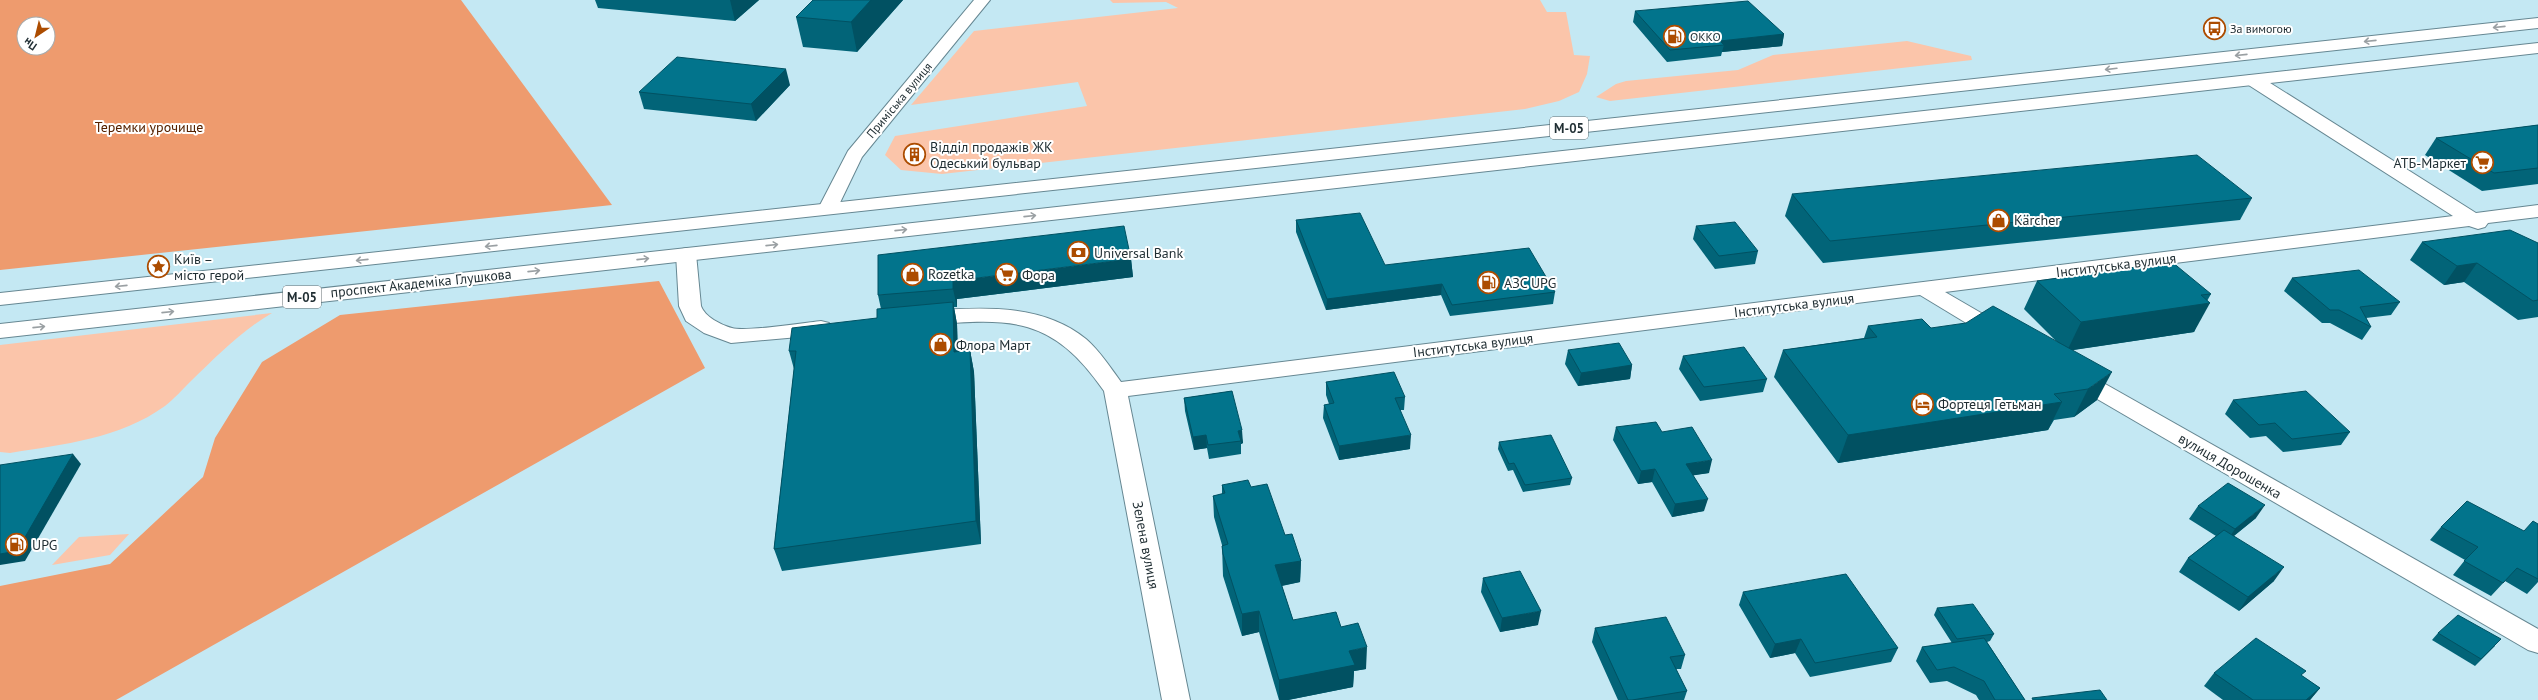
<svg xmlns="http://www.w3.org/2000/svg" width="2538" height="700" font-family="'PT Sans',sans-serif">
  <style>
    .green { fill: #fbc5aa }
    .forest { fill: #ee9b6e; fill-rule: evenodd }
    .lines { fill: none; stroke-linecap: round; stroke-linejoin: round }
    .street-casing { stroke: #668792; stroke-width: 2 }
    .highway-casing { stroke: #668792; stroke-width: 2 }
    .street { fill: #fff; fill-rule: evenodd }
    .highway { fill: #fff; fill-rule: evenodd }
    .wall { fill: #026478 }
    .shaded-wall { fill: #015162 }
    .building { fill: #02748c; stroke: #015162 }
    .oneway { stroke: #9aa0a3 }
    .labels { text-anchor: middle; dominant-baseline: central; stroke-width: 4; stroke-linejoin: round; paint-order: stroke }
    .far-poi-label { font-size: 12px; fill: #1f2d32; stroke: #fff; text-anchor: start }
    .far-street-label { font-size: 12px; fill: #1f2d32; stroke: #fff }
    .shield { fill: #fff; stroke: #626c70; stroke-width: 1 }
    .shield-label { font-size: 13px; font-weight: bold; fill: #1f2d32 }
    .park-label { font-size: 14px; fill: #520; stroke: #fff }
    .poi-label { font-size: 14px; fill: #1f2d32; stroke: #fff; text-anchor: start }
    .street-label { font-size: 14px; fill: #1f2d32; stroke: #fff }
  </style>
  <rect width="100%" height="100%" fill="#c4e8f3"/>
  <!-- green -->
  <g class="green">
    <path d="M1110 0H1540L1547 12H1566L1574 55 1590 56 1587 74 1579 92 1559 101 1525 109 942 174 901 170 885 155 895 136 1087 106 1078 82 911 105 974 31 1178 8 1166 2 1113 3Z"/>
    <path d="M1907 41 1971 56 1972 60 1610 101 1596 97 1616 84 1626 81 1738 70 1773 55Z"/>
    <path d="M272 313C241 331 217 356 191 381 183 389 174 399 165 406 119 439 64 444 10 453L0 452V345Z"/>
    <path d="M129 534 110 555 52 565 79 537Z"/>
  </g>
  <!-- forest -->
  <g class="forest">
    <path d="M0 0H461L612 205 0 270ZM24 24H48V48H24Z"/>
    <path d="M659 281 705 368 116 700H0V586L110 564 203 477 215 438 262 362 340 315Z"/>
  </g>
  <g class="lines">
    <defs>
      <g id="street">
        <path d="M974 0H990L862 157 836 211H822L819 207 848 151Z"/>
        <path d="M2253 75 2259 76 2476 213 2538 205V217L2488 223 2485 227 2478 229 2469 226 1945 292 2007 328 2010 333 2007 338 1999 340 1991 338 1920 295 1128 396 1190 700H1162L1104 391C1052 316 1012 318 927 325L919 323 916 318 919 313 927 311C980 307 1042 303 1086 339 1100 351 1110 367 1121 382L2453 216 2247 84 2245 80 2247 76Z"/>
        <path d="M686 248 693 250 696 254 701 306C705 317 721 325 732 328 745 332 804 323 821 321L829 323 832 328 829 333 821 335 731 343 704 333 686 321 679 306 676 254 679 250Z"/>
        <path d="M2076 370 2084 372 2538 629V653L2528 650 2068 382 2065 377 2068 372Z"/>
      </g>
      <g id="highway">
        <path d="M2538 18V28L0 305V293Z"/>
        <path d="M2538 43V53L0 338V324Z"/>
      </g>
    </defs>
    <!-- street casing -->
    <use href="#street" class="street-casing"/>
    <!-- highway casing -->
    <use href="#highway" class="highway-casing"/>
    <!-- street -->
    <use href="#street" class="street"/>
    <!-- highway -->
    <use href="#highway" class="highway"/>
  </g>
  <!-- wall -->
  <g class="wall">
    <path d="M595 0H759L735 21 598 8Z"/>
    <path d="M813 0H903L857 52 803 47 796 17Z"/>
    <path d="M1635 11 1784 34 1782 46 1722 52 1721 56 1667 62 1633 22Z"/>
    <path d="M790 85 756 121 644 109 639 92Z"/>
    <path d="M2538 125V184L2482 191 2425 155 2436 138Z"/>
    <path d="M1792 194 2252 198 2240 220 1823 263 1785 216Z"/>
    <path d="M1296 220 1385 265 1555 292 1553 304 1450 316 1441 295 1326 310 1296 232Z"/>
    <path d="M1696 226 1758 251 1755 264 1715 269 1693 239Z"/>
    <path d="M2422 242 2538 243V317L2518 320 2464 282 2444 285 2410 260Z"/>
    <path d="M1131 259 1133 277 957 299V307H954L957 324 958 352 970 350 974 372 981 544 782 571 774 549 794 369 789 351 877 318 881 309 878 295Z"/>
    <path d="M2292 278 2400 302 2391 315 2366 318 2371 327 2362 340 2330 323H2322L2284 291Z"/>
    <path d="M2037 281 2211 294 2207 301 2194 332 2072 350 2097 400 2074 417 2054 420 2048 430 1838 463 1774 377 1783 350 1864 338 1868 326 1931 328 2058 343 2024 309Z"/>
    <path d="M1568 350 1632 365 1630 379 1578 386 1565 364Z"/>
    <path d="M1683 356 1767 379 1763 392 1700 401 1679 369Z"/>
    <path d="M1326 382 1405 397 1404 410H1400L1410 449 1339 460 1323 418 1324 405 1329 404 1326 395Z"/>
    <path d="M1232 391 1243 443 1241 444V454L1209 459 1207 448 1194 450 1185 411 1184 398Z"/>
    <path d="M2233 400 2350 432 2341 445 2283 452 2266 436 2250 438 2225 414Z"/>
    <path d="M1616 427 1662 432 1709 473 1693 475 1704 511 1672 517 1652 482 1638 484 1613 440Z"/>
    <path d="M1499 442 1572 478 1570 485 1523 492 1513 470 1508 471 1498 449Z"/>
    <path d="M1222 485 1251 487 1285 535 1301 561 1300 582 1282 586 1293 620 1341 627 1366 669 1354 671 1353 687 1288 700H1279L1259 632 1242 636 1223 576 1222 546V545L1214 517 1213 496 1222 494Z"/>
    <path d="M2198 506 2256 518 2234 536 2274 581 2239 611 2179 572 2188 558 2216 536 2189 519Z"/>
    <path d="M2538 524V582L2527 594 2505 581 2491 596 2453 575 2465 560 2430 540 2441 527 2524 531Z"/>
    <path d="M1483 578 1538 625 1500 632 1481 592Z"/>
    <path d="M1743 592 1898 648 1891 662 1810 677 1795 653 1770 658 1739 605Z"/>
    <path d="M1937 608 1994 634 1990 641 1987 642 2025 700H1979L1976 695 1947 681 1930 683 1916 661 1922 647 1952 643 1934 615Z"/>
    <path d="M1595 628 1685 655 1681 669H1676L1687 691 1684 700H1618L1592 642Z"/>
    <path d="M2438 633 2495 646 2475 666 2432 640Z"/>
    <path d="M2214 673 2302 676 2320 688 2310 700H2223L2204 686Z"/>
  </g>
  <!-- shaded-wall -->
  <g class="shaded-wall">
    <path d="M730 0H759L735 21Z"/>
    <path d="M871 0H903L857 52 851 22Z"/>
    <path d="M1784 34 1782 46 1722 52 1724 45 1720 41Z"/>
    <path d="M786 69 790 85 756 121 751 104Z"/>
    <path d="M1131 259 1133 277 957 299V307L953 289V281Z"/>
    <path d="M2477 263 2464 282 2444 285 2457 266Z"/>
    <path d="M1442 284 1441 295 1326 310 1327 299Z"/>
    <path d="M953 302 957 324 958 374 954 352Z"/>
    <path d="M2210 303 2194 332 2067 351 2081 322Z"/>
    <path d="M970 350 974 372 981 544 976 521Z"/>
    <path d="M1632 365 1630 379 1578 386 1581 373Z"/>
    <path d="M2112 372 2097 400 2074 417 2088 389Z"/>
    <path d="M2062 402 2048 430 1838 463 1848 435Z"/>
    <path d="M1242 430 1243 443 1241 444V441L1238 431Z"/>
    <path d="M1206 435 1207 448 1194 450 1193 437Z"/>
    <path d="M1411 435 1410 449 1339 460V446Z"/>
    <path d="M73 454 81 464 25 561 0 565V554Z"/>
    <path d="M1712 460 1709 473 1683 477 1686 464Z"/>
    <path d="M1655 469 1652 482 1638 484 1641 471Z"/>
    <path d="M1708 499 1704 511 1672 517 1675 504Z"/>
    <path d="M2265 505 2256 518 2226 542 2235 529Z"/>
    <path d="M1301 561 1300 582 1275 587V565Z"/>
    <path d="M2284 567 2274 581 2239 611 2248 597Z"/>
    <path d="M1259 611V632L1242 636V614Z"/>
    <path d="M1541 611 1538 625 1500 632 1502 618Z"/>
    <path d="M1801 639 1795 653 1770 658 1775 644Z"/>
    <path d="M1367 647 1366 669 1354 671 1353 687 1288 700H1279V680L1349 651Z"/>
    <path d="M2320 688 2310 700H2306Z"/>
  </g>
  <!-- building -->
  <g class="building">
    <path d="M813 0H871L851 22 796 17Z"/>
    <path d="M1748 1 1784 34 1720 41 1724 45 1670 50 1635 11Z"/>
    <path d="M677 57 786 69 751 104 639 92Z"/>
    <path d="M2538 125V168L2494 173 2436 138Z"/>
    <path d="M2197 155 2252 198 1830 241 1792 194Z"/>
    <path d="M1360 213 1385 265 1529 248 1555 292 1452 305 1442 284 1327 299 1296 220Z"/>
    <path d="M1735 222 1758 251 1719 256 1696 226Z"/>
    <path d="M1124 226 1131 259 953 281V289L878 295V255Z"/>
    <path d="M2510 230 2538 243V300L2533 301 2477 263 2457 266 2422 242Z"/>
    <path d="M2172 262 2211 294 2201 295 2210 303 2081 322 2037 281Z"/>
    <path d="M2359 270 2400 302 2360 307 2371 327 2339 310H2330L2292 278Z"/>
    <path d="M953 302 954 352 970 350 976 521 774 549 796 351H789L792 328 877 318V309Z"/>
    <path d="M1993 306 2112 372 2088 389 2054 394 2062 402 1848 435 1783 350 1877 337 1868 326 1922 319 1931 328 1966 323Z"/>
    <path d="M1619 343 1632 365 1581 373 1568 350Z"/>
    <path d="M1744 347 1767 379 1704 387 1683 356Z"/>
    <path d="M1394 372 1405 397 1395 398 1411 435 1339 446 1324 405 1334 403 1326 382Z"/>
    <path d="M1232 391 1242 430 1238 431 1241 441 1208 445 1206 435 1193 437 1184 398Z"/>
    <path d="M2306 391 2350 432 2292 439 2275 423 2259 425 2233 400Z"/>
    <path d="M1656 422 1662 432 1692 427 1712 460 1686 464 1708 499 1675 504 1655 469 1641 471 1616 427Z"/>
    <path d="M1551 435 1572 478 1525 485 1514 463 1509 464 1499 442Z"/>
    <path d="M73 454 17 551 0 554V465Z"/>
    <path d="M1248 480 1251 487 1267 484 1285 535 1292 534 1301 561 1275 565 1293 620 1336 612 1341 627 1358 623 1367 647 1349 651 1355 665 1279 680 1259 611 1242 614 1223 554 1222 546 1228 544 1213 496 1225 493 1222 485Z"/>
    <path d="M2228 483 2265 505 2235 529 2198 506Z"/>
    <path d="M2467 501 2524 531 2533 521 2538 524V579L2517 568 2503 583 2464 561 2478 547 2441 527Z"/>
    <path d="M2224 530 2284 567 2248 597 2188 558Z"/>
    <path d="M1520 571 1541 611 1502 618 1483 578Z"/>
    <path d="M1846 574 1898 648 1815 663 1801 639 1775 644 1743 592Z"/>
    <path d="M1973 604 1994 634 1957 639 1937 608Z"/>
    <path d="M2458 615 2501 639 2481 659 2438 633Z"/>
    <path d="M1666 617 1685 655 1670 657 1687 691 1632 700H1628L1595 628Z"/>
    <path d="M1984 638 2025 700H1995L1984 681 1954 667 1937 670 1922 647Z"/>
    <path d="M2256 638 2306 671 2301 675 2320 688 2306 700H2253L2214 673Z"/>
    <path d="M2100 690 2107 700H2033L2032 698Z"/>
  </g>
  <!-- one-way arrows -->
  <defs><path id="oneway-shaft" d="M-6 0H5M1.5-3L5.5 0L1.5 3" fill="none" stroke-width="1.6" stroke-linecap="round" stroke-linejoin="round"/></defs>
  <g class="oneway">
    <use href="#oneway-shaft" transform="translate(2499 27) rotate(174)"/>
    <use href="#oneway-shaft" transform="translate(2370 41) rotate(174)"/>
    <use href="#oneway-shaft" transform="translate(2241 55) rotate(174)"/>
    <use href="#oneway-shaft" transform="translate(2111 69) rotate(173)"/>
    <use href="#oneway-shaft" transform="translate(1030 216) rotate(-6)"/>
    <use href="#oneway-shaft" transform="translate(901 230) rotate(-6)"/>
    <use href="#oneway-shaft" transform="translate(772 245) rotate(-6)"/>
    <use href="#oneway-shaft" transform="translate(491 246) rotate(174)"/>
    <use href="#oneway-shaft" transform="translate(643 259) rotate(-6)"/>
    <use href="#oneway-shaft" transform="translate(362 260) rotate(174)"/>
    <use href="#oneway-shaft" transform="translate(534 271) rotate(-6)"/>
    <use href="#oneway-shaft" transform="translate(121 286) rotate(174)"/>
    <use href="#oneway-shaft" transform="translate(168 312) rotate(-6)"/>
    <use href="#oneway-shaft" transform="translate(39 327) rotate(-6)"/>
  </g>
  <!-- icons -->
  <defs>
    <symbol id="bus-ring" viewBox="-11 -11 22 22"><circle r="9.5" fill="#fff" stroke="#ac4c00" stroke-width="1.5"/><path d="M-5-6H5V4H4V6H2V4H-2V6H-4V4H-5ZM-3.5-4V0h7V-4ZM-3.5 1.2v1.5H-2V1.2ZM2 1.2v1.5H3.5V1.2Z" fill="#ac4c00"/></symbol>
    <symbol id="fuel-ring" viewBox="-11 -11 22 22"><circle r="9.5" fill="#fff" stroke="#ac4c00" stroke-width="1.5"/><path d="M-5.5-6h7V0h2V4h1.3V-2.5L3-4.5l.8-.8L6-3V5H2.5V1h-1V6h-7ZM-4.2-4.7v3.2H.2V-4.7Z" fill="#ac4c00"/></symbol>
    <symbol id="building-ring" viewBox="-11 -11 22 22"><circle r="9.5" fill="#fff" stroke="#ac4c00" stroke-width="1.5"/><path d="M-4-6H4V6H1V3H-1V6H-4ZM-2.5-4.3h1.7v1.8h-1.7ZM.8-4.3h1.7v1.8H.8ZM-2.5-1h1.7V.8h-1.7ZM.8-1h1.7V.8H.8Z" fill="#ac4c00"/></symbol>
    <symbol id="supermarket-ring" viewBox="-11 -11 22 22"><circle r="9.5" fill="#fff" stroke="#ac4c00" stroke-width="1.5"/><path d="M-6-5.5h2.5l.6 2H6L4.5 2H-2.5L-4.4-4H-6ZM-1.5 3.2a1.3 1.3 0 1 0 .1 0ZM3 3.2a1.3 1.3 0 1 0 .1 0Z" fill="#ac4c00"/></symbol>
    <symbol id="shop-ring" viewBox="-11 -11 22 22"><circle r="9.5" fill="#fff" stroke="#ac4c00" stroke-width="1.5"/><path d="M-5-2.5h2.3a2.7 3.5 0 0 1 5.4 0H5L5.5 6h-11ZM-1.5-2.5h3a1.5 2.3 0 0 0-3 0Z" fill="#ac4c00"/></symbol>
    <symbol id="bank-ring" viewBox="-11 -11 22 22"><circle r="9.5" fill="#fff" stroke="#ac4c00" stroke-width="1.5"/><path d="M-6-4H6V4H-6ZM0-2.3a2.3 2.3 0 1 0 0 4.6a2.3 2.3 0 1 0 0-4.6Z" fill="#ac4c00"/></symbol>
    <symbol id="sight-ring" viewBox="-11 -11 22 22"><circle r="9.5" fill="#fff" stroke="#ac4c00" stroke-width="1.5"/><path d="M0-6L1.8-2.2L6-1.7L2.9 1.2L3.7 5.4L0 3.3L-3.7 5.4L-2.9 1.2L-6-1.7L-1.8-2.2Z" fill="#ac4c00"/></symbol>
    <symbol id="hotel-ring" viewBox="-11 -11 22 22"><circle r="9.5" fill="#fff" stroke="#ac4c00" stroke-width="1.5"/><path d="M-6-4.5h1.5V1H6V5H4.5V3h-9V5H-6ZM-4 0a1.8 1.8 0 1 1 3.6 0ZM.5 0V-2.5h3Q6-2.5 6 0Z" fill="#ac4c00"/></symbol>
  </defs>
  <g fill-rule="evenodd">
    <use href="#bus-ring" x="2202" y="16" width="25" height="25"/>
    <use href="#fuel-ring" x="1662" y="24" width="25" height="25"/>
    <use href="#building-ring" x="902" y="142" width="25" height="25"/>
    <use href="#supermarket-ring" x="2470" y="150" width="25" height="25"/>
    <use href="#shop-ring" x="1986" y="208" width="25" height="25"/>
    <use href="#bank-ring" x="1066" y="240" width="25" height="25"/>
    <use href="#sight-ring" x="146" y="254" width="25" height="25"/>
    <use href="#shop-ring" x="900" y="262" width="25" height="25"/>
    <use href="#supermarket-ring" x="994" y="262" width="25" height="25"/>
    <use href="#fuel-ring" x="1476" y="270" width="25" height="25"/>
    <use href="#shop-ring" x="928" y="332" width="25" height="25"/>
    <use href="#hotel-ring" x="1910" y="392" width="25" height="25"/>
    <use href="#fuel-ring" x="4" y="532" width="25" height="25"/>
  </g>
  <g class="labels">
    <!-- far-poi labels -->
    <g class="far-poi-label">
      <text x="2230" y="28">За вимогою</text>
      <text x="1690" y="36">ОККО</text>
    </g>
    <!-- far-street labels -->
    <g class="far-street-label">
      <text transform="translate(899 100) rotate(-50)">Приміська вулиця</text>
    </g>
    <!-- shield labels -->
    <g class="shield">
      <rect x="1550" y="117" width="38" height="22" rx="3"/>
      <rect x="283" y="286" width="38" height="22" rx="3"/>
    </g>
    <g class="shield-label">
      <text x="1569" y="128">М-05</text>
      <text x="302" y="297">М-05</text>
    </g>
    <!-- park labels -->
    <g class="park-label">
      <text x="149" y="127">Теремки урочище</text>
    </g>
    <!-- poi labels -->
    <g class="poi-label">
      <text x="930" y="147">Відділ продажів ЖК<tspan x="930" dy="16">Одеський бульвар</tspan></text>
      <text x="2466" y="163" text-anchor="end">АТБ-Маркет</text>
      <text x="2014" y="220">Kärcher</text>
      <text x="1094" y="253">Universal Bank</text>
      <text x="174" y="259">Київ –<tspan x="174" dy="16">місто герой</tspan></text>
      <text x="928" y="274">Rozetka</text>
      <text x="1022" y="275">Фора</text>
      <text x="1504" y="283">АЗС UPG</text>
      <text x="956" y="345">Флора Март</text>
      <text x="1938" y="404">Фортеця Гетьман</text>
      <text x="32" y="545">UPG</text>
    </g>
    <!-- street labels -->
    <g class="street-label">
      <text transform="translate(2116 265) rotate(-7)">Інститутська вулиця</text>
      <text transform="translate(421 283) rotate(-6)">проспект Академіка Глушкова</text>
      <text transform="translate(1794 305) rotate(-7)">Інститутська вулиця</text>
      <text transform="translate(1473 345) rotate(-7)">Інститутська вулиця</text>
      <text transform="translate(2230 466) rotate(30)">вулиця Дорошенка</text>
      <text transform="translate(1146 545) rotate(79)">Зелена вулиця</text>
    </g>
  </g>
  <!-- north arrow -->
  <g transform="translate(36 36) rotate(215)"><circle r="19" fill="#ffffff" stroke="#a5abad"/>
  <path d="M0-3L7 15L0 10L-7 15Z" fill="#ac4c00"/>
  <text y="-6" font-size="11" font-weight="bold" text-anchor="middle" fill="#1f2d32">Пн</text>
  </g>
</svg>
